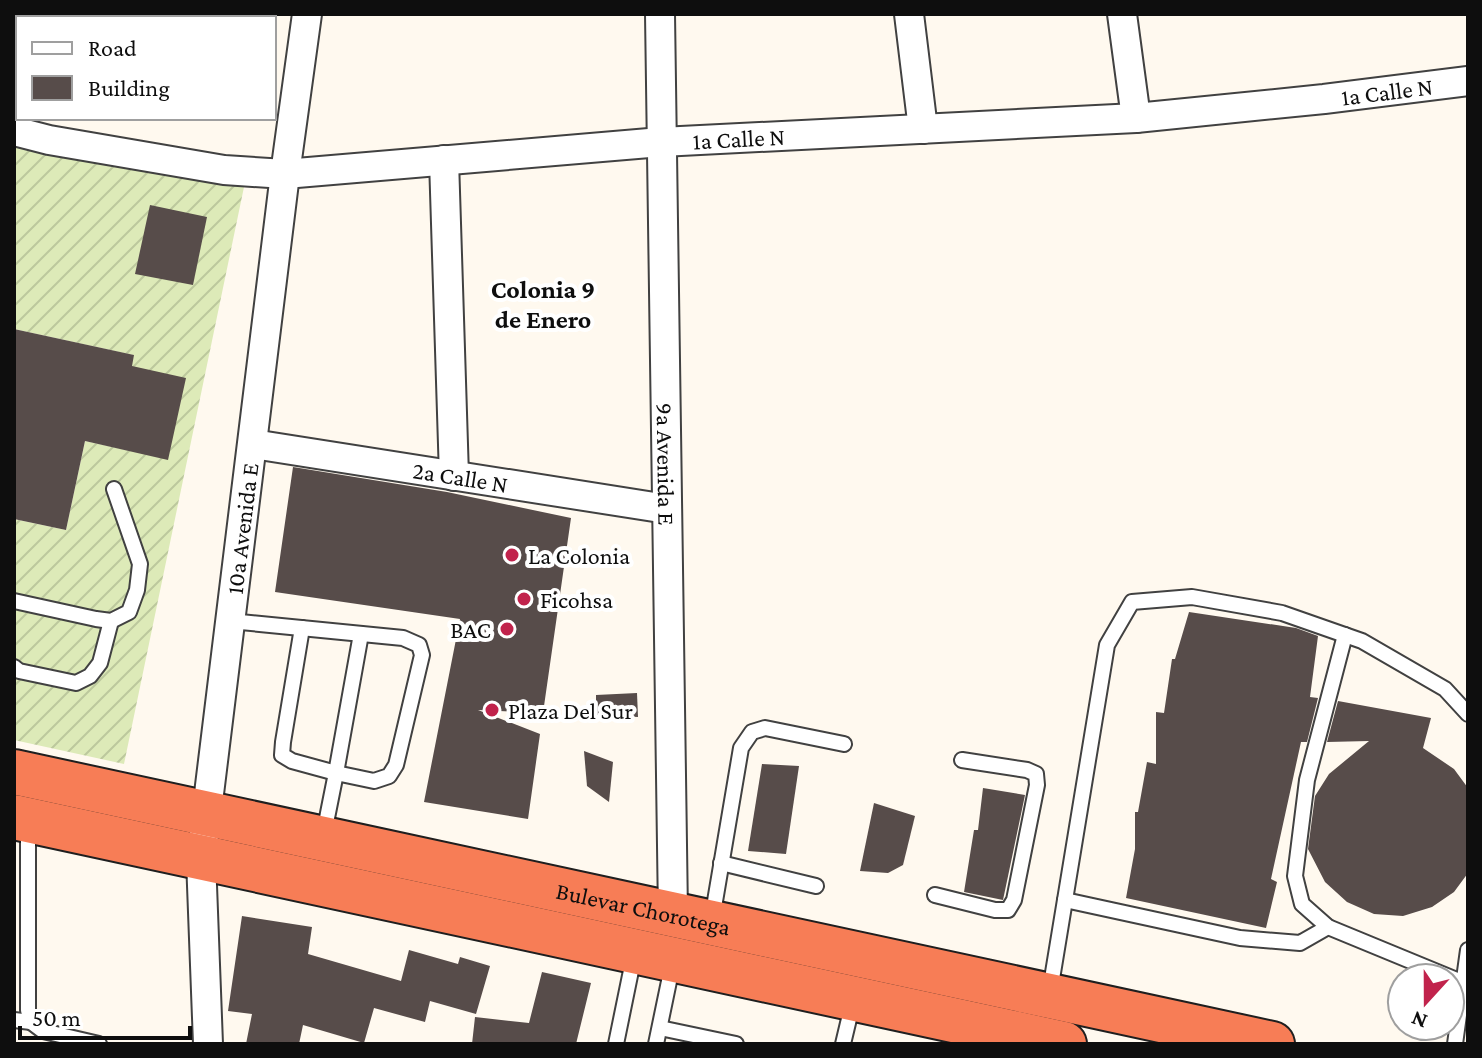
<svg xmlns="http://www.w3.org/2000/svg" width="1482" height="1058" font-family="'Crimson Pro',serif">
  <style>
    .garden { fill: url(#garden-furrows) }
    .building { fill: #574c4a }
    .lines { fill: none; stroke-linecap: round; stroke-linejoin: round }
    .lane-casing { stroke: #414141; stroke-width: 18 }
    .street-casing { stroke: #414141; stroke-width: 32 }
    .highway-casing { stroke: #1f1f1f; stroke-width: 48 }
    .lane { stroke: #fff; stroke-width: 14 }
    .street { stroke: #fff; stroke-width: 28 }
    .highway { stroke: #f77d56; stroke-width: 44 }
    .poi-dot { fill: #c1234c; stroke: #fff; stroke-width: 3 }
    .labels { text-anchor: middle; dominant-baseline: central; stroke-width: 8; stroke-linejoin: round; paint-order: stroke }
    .street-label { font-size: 24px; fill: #0e0e0e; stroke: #fff }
    .poi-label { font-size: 24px; fill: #0e0e0e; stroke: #fff; text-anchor: start }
    .neighbourhood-label { font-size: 26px; font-weight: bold; fill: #0e0e0e; stroke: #fff }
  </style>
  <defs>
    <pattern id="garden-furrows" width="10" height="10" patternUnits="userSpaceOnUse" patternTransform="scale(2)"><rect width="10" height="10" fill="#ddeab8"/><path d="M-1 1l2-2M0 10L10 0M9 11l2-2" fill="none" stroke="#bcc89d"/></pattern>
  </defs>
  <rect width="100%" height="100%" fill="#fff9ef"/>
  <!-- garden -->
  <path class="garden" d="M14 139 244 187 124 764 14 740V519L66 530 85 441 168 459 131 366 133 355 14 329Z"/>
  <!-- building -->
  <g class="building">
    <path d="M150 205 207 217 193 285 135 274Z"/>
    <path d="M14 329 134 355 132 366 186 378 168 460 85 441 66 530 14 519Z"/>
    <path d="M293 467 447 492 571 518 543 713 478 710 540 734 528 819 424 802 460 619 275 592Z"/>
    <path d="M1189 612 1296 628 1318 636 1310 697 1318 698 1307 742H1301L1271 879 1277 882 1266 928 1126 898 1135 849V812H1138L1147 762 1156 764V712L1164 713 1172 659H1175Z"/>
    <path d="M637 693 638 717 596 715V695Z"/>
    <path d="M1338 701 1431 718 1423 748 1454 769 1468 788V873L1454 892 1432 907 1403 916 1374 914 1347 902 1325 882 1308 849 1315 796 1329 774 1369 741 1327 742Z"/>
    <path d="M584 751 613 762 609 802 587 786Z"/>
    <path d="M762 764 799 766 786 854 748 851Z"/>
    <path d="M983 788 1025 795 1003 900 964 892 974 830H978Z"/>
    <path d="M874 803 915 816 903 865 888 873 860 871Z"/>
    <path d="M242 916 312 927 308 954 401 981 409 950 458 964 460 957 490 966 476 1014 430 1001 425 1022 374 1008 364 1043 303 1025 299 1044H246L252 1014 228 1011Z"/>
    <path d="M542 972 591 983 576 1044H472L475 1017 529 1023Z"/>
  </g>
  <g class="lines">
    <defs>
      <g id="lane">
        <path d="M14 601 96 619 111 621 129 612 137 590 140 564 114 489"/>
        <path d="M230 621 403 638 419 645 422 655 396 765 389 776 374 781 336 773 324 833"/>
        <path d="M302 628 283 742 282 755 292 761 336 773 361 634"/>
        <path d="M1345 635 1307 780 1295 876 1302 904 1328 927 1464 983"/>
        <path d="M14 667 19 671 76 683 90 676 100 663 111 621"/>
        <path d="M28 825V1010L31 1022 43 1031 99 1044"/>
        <path d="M721 863 816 886"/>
        <path d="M935 895 995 910H1008L1014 900 1037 785 1036 774 1027 770 962 760"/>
        <path d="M1065 900 1240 938 1300 943 1328 927"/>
        <path d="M712 919 741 748 752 732 765 728 844 744"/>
        <path d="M1050 991 1107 645 1132 602 1192 597 1282 613 1362 641 1445 689 1468 714"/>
        <path d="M14 1020 31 1022"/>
        <path d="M660 1028 736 1044"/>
        <path d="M616 1044 634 956"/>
        <path d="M656 1044 673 962"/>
        <path d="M843 1044 853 1002"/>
        <path d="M1455 1044 1468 950"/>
      </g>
      <g id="street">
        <path id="s1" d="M660 14 673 914"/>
        <path d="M909 14 923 129"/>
        <path d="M1122 14 1136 118"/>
        <path id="s2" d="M14 131 49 140 224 170 285 174 661 142 1136 118 1324 99 1468 81"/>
        <path d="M444 160 454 476"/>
        <path id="s3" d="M253 444 667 509"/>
        <path id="s4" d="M208 1044 201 859 285 174 307 14"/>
      </g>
      <g id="highway">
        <path id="s5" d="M14 772 1272 1044"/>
        <path d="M14 817 1064 1044"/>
      </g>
    </defs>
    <!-- lane casing -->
    <use href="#lane" class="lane-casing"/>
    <!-- street casing -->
    <use href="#street" class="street-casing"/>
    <!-- highway casing -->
    <use href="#highway" class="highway-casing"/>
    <!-- lane -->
    <use href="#lane" class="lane"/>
    <!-- street -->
    <use href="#street" class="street"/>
    <!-- highway -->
    <use href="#highway" class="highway"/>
  </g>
  <!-- markers -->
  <g class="poi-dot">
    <circle cx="512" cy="555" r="8"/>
    <circle cx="524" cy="599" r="8"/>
    <circle cx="507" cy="629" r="8"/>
    <circle cx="492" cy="710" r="8"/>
  </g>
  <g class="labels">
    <!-- street labels -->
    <g class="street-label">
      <text stroke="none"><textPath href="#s2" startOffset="1380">1a Calle N</textPath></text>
      <text stroke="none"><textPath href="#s2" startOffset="730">1a Calle N</textPath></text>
      <text stroke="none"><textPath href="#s1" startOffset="450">9a Avenida E</textPath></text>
      <text stroke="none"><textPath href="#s3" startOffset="210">2a Calle N</textPath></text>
      <text stroke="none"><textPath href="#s4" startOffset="518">10a Avenida E</textPath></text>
      <text stroke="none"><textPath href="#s5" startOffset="644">Bulevar Chorotega</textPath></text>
    </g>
    <!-- poi labels -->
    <g class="poi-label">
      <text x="528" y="555">La Colonia</text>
      <text x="540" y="599">Ficohsa</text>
      <text x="491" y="629" text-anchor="end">BAC</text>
      <text x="508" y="710">Plaza Del Sur</text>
    </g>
    <!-- neighbourhood labels -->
    <g class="neighbourhood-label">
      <text x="543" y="289">Colonia 9<tspan x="543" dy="30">de Enero</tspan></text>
    </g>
  </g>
  <!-- border -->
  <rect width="1482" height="1058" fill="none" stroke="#0e0e0e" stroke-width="32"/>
  <!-- legend -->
  <rect x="16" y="16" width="260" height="104" fill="#ffffff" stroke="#9f9f9f" stroke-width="2"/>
  <rect x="32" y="42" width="40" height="12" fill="#ffffff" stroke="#9f9f9f" stroke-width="2"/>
  <text x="88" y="56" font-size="24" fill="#0e0e0e">Road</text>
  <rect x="32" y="76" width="40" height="24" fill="#574c4a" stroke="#9f9f9f" stroke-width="2"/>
  <text x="88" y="96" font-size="24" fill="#0e0e0e">Building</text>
  <!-- north arrow -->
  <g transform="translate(1426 1002) rotate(201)"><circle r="38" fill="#ffffff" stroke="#9f9f9f" stroke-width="2"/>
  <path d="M0-6L14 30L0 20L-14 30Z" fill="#c1234c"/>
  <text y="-12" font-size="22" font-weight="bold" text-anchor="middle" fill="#0e0e0e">N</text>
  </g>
  <!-- scale -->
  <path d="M20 1026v12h170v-12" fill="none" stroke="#0e0e0e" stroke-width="4"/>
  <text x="32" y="1026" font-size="24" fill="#0e0e0e" stroke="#ffffff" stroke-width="6" paint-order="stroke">50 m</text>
</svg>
